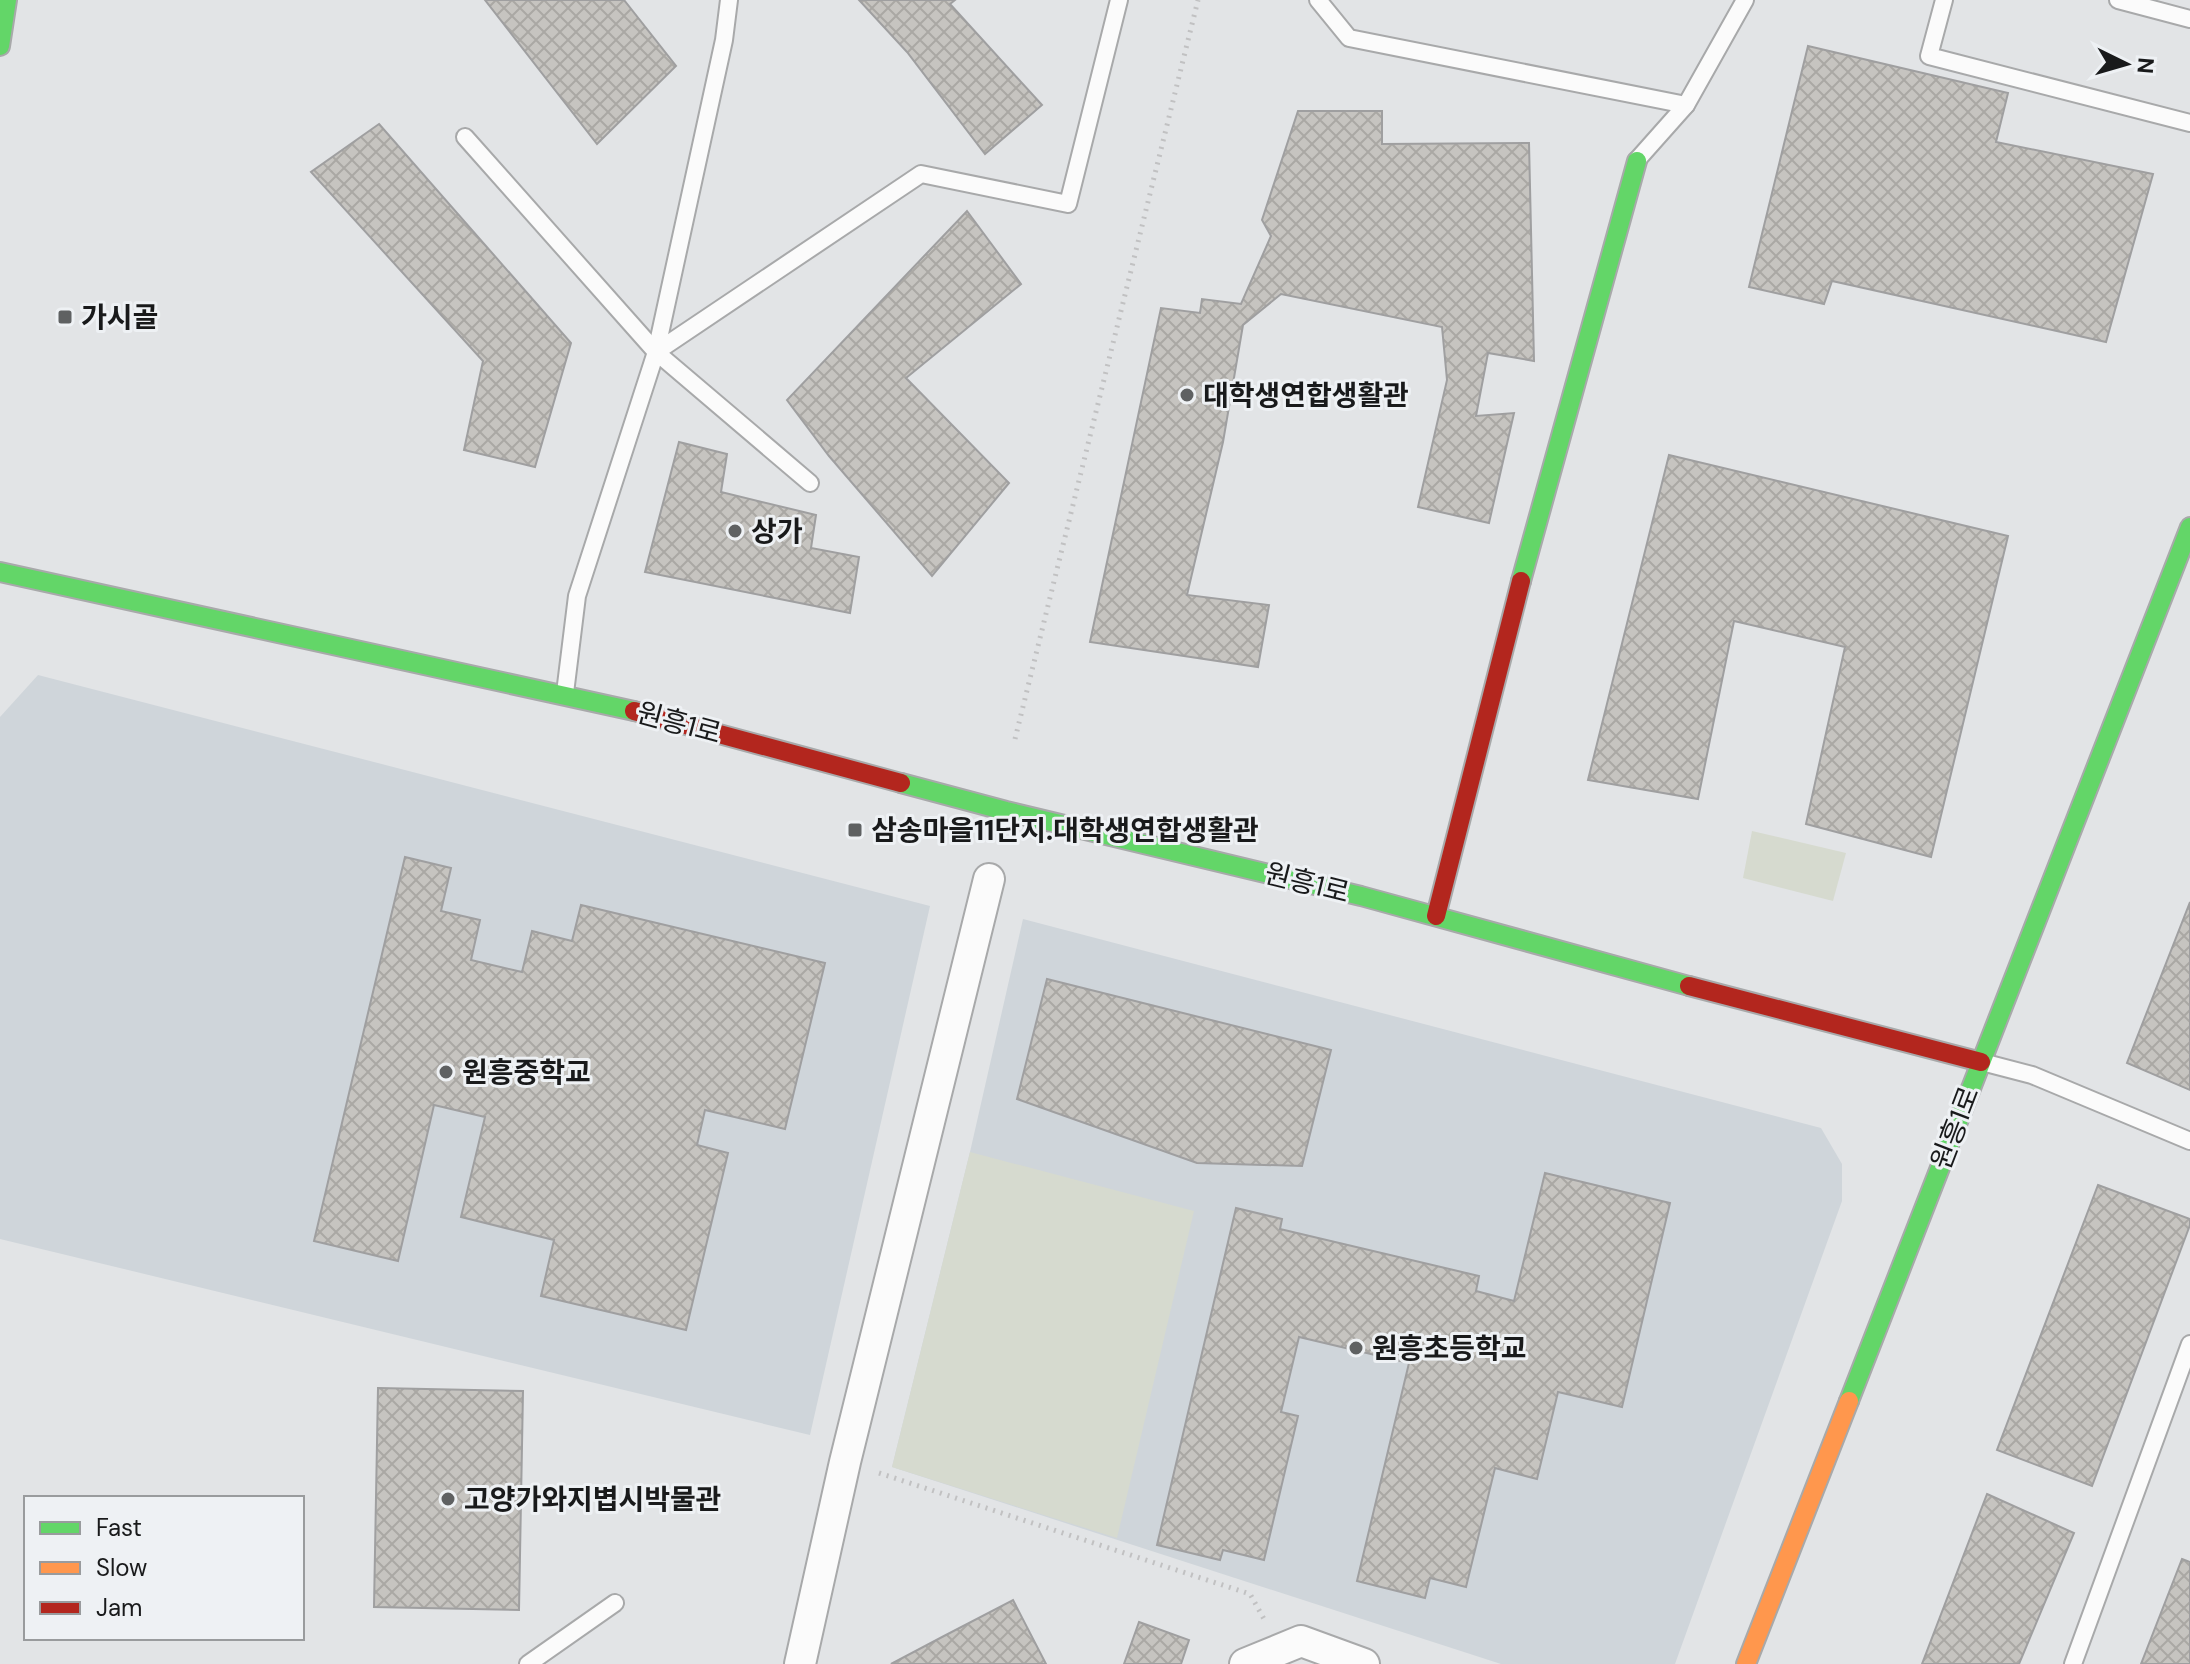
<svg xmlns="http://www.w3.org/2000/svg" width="2190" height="1664" font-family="'DM Sans','Noto Sans KR',sans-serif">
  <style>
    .built { fill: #cfd5da }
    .green { fill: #d6dacf }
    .building { fill: url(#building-cross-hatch); stroke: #9f9fa0; stroke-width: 2 }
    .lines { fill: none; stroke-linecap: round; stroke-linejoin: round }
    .lane-casing { stroke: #a8a9aa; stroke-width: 20 }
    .street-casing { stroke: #a8a9aa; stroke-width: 34 }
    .fast-casing { stroke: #a8a9aa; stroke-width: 22 }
    .slow-casing { stroke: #a8a9aa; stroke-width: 22 }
    .jam-casing { stroke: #a8a9aa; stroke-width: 22 }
    .path { stroke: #c1c1c2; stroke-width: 5; stroke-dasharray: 2 6; stroke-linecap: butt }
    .lane { stroke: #fbfbfb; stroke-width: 16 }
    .street { stroke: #fbfbfb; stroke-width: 30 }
    .fast { stroke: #63d668; stroke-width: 18 }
    .slow { stroke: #ff974d; stroke-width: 18 }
    .jam { stroke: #b3261e; stroke-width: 18 }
    .poi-dot { fill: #5f6162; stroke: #eef1f4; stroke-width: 3 }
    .labels { text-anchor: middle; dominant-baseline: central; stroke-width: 6; stroke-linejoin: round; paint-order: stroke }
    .poi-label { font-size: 28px; font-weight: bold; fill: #191a1b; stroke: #eef1f4; text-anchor: start }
    .street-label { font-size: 28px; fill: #191a1b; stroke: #eef1f4 }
  </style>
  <defs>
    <pattern id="building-cross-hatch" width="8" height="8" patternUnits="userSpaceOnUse" patternTransform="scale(2)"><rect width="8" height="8" fill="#c6c4c0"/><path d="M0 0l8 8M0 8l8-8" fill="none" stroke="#aaa8a4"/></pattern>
  </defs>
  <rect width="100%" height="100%" fill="#e2e4e6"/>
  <!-- built -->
  <g class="built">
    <path d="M38 675 930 906 810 1435 0 1239V717Z"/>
    <path d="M1023 919 1821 1128 1842 1164V1201L1675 1664H1501L892 1467 970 1152Z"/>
  </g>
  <!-- green -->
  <g class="green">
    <path d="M1752 831 1846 853 1833 901 1743 878Z"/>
    <path d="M970 1152 1194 1211 1117 1538 892 1467Z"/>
  </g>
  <!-- building -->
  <g class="building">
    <path d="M485 0H624L676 66 597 144Z"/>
    <path d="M859 0H955L950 4 1042 105 985 154 907 52Z"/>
    <path d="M1808 46 2008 93 1996 142 2153 174 2106 342 1832 281 1824 304 1749 287Z"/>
    <path d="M1298 111H1382V144L1529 143 1534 361 1488 353 1476 416 1514 413 1489 523 1418 507 1447 380 1442 327 1281 294 1243 325 1223 442 1187 595 1269 605 1258 667 1090 642 1161 308 1200 313 1202 299 1241 304 1271 236 1262 220Z"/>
    <path d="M379 124 571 343 535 467 464 450 483 361 311 172Z"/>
    <path d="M967 211 1021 284 906 378 1009 483 932 576 829 456 787 400Z"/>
    <path d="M679 442 727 454 721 492 816 515 811 548 859 557 850 613 645 572Z"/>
    <path d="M1669 455 2008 536 1931 857 1806 824 1845 647 1734 621 1698 799 1588 780Z"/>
    <path d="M405 857 451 868 441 911 480 920 471 960 522 972 532 931 572 941 581 905 825 963 785 1129 705 1110 697 1145 728 1153 686 1330 541 1296 554 1240 461 1217 485 1117 434 1105 398 1261 314 1241Z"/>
    <path d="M2190 902V1090L2127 1063Z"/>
    <path d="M1047 979 1331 1050 1302 1166 1197 1163 1017 1099Z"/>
    <path d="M1545 1173 1670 1203 1622 1407 1558 1392 1537 1479 1495 1468 1466 1587 1430 1578 1425 1598 1357 1581 1409 1363 1299 1337 1281 1412 1298 1416 1264 1560 1223 1550 1220 1560 1157 1545 1236 1208 1282 1219 1280 1229 1479 1276 1476 1291 1514 1301Z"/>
    <path d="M2098 1185 2190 1219V1225L2092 1486 1997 1450Z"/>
    <path d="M378 1388 523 1391 519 1610 374 1607Z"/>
    <path d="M1987 1494 2074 1533 2019 1664H1922Z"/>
    <path d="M2182 1559 2190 1562V1664H2141Z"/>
    <path d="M1013 1600 1046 1664H891L944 1636Z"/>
    <path d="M1139 1622 1189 1640 1181 1664H1124Z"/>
  </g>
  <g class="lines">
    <defs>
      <g id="lane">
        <path d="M1318 0 1349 38 1686 105"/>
        <path d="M1944 0 1929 56 2190 123"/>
        <path d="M2118 0 2190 19"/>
        <path d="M465 137 656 352 810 483"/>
        <path d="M1638 159 1686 105 1745 0"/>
        <path d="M656 352 921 174 1068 204 1119 0"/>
        <path d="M565 693 577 596 656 352 724 40 729 0"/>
        <path d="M1982 1062 2032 1075 2190 1141"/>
        <path d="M528 1664 615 1603"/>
        <path d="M2073 1664 2190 1344"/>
      </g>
      <g id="street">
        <path d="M800 1664 845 1462 989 879"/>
        <path d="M1245 1664 1301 1641 1364 1664"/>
      </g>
      <g id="fast">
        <path d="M0 46 7 0"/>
        <path d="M0 572 634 711"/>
        <path d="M1521 581 1637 161"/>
        <path d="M901 783 1006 811 1361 896 1689 986"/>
        <path d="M1849 1401 2190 527"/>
      </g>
      <path id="slow" d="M1746 1664 1849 1401"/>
      <g id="jam">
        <path d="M634 711 901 783"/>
        <path d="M1436 916 1521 581"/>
        <path d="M1689 986 1981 1062"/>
      </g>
    </defs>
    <!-- lane casing -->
    <use href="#lane" class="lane-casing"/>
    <!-- street casing -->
    <use href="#street" class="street-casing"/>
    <!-- fast casing -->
    <use href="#fast" class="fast-casing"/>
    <!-- slow casing -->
    <use href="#slow" class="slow-casing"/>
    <!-- jam casing -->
    <use href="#jam" class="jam-casing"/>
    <!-- path -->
    <g class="path">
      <path d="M1015 739 1198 0"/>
      <path d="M879 1473 1250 1594 1264 1619"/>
    </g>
    <!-- lane -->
    <use href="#lane" class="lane"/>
    <!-- street -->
    <use href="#street" class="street"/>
    <!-- fast -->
    <use href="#fast" class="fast"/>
    <!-- slow -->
    <use href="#slow" class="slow"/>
    <!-- jam -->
    <use href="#jam" class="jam"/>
  </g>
  <!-- markers -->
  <g class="poi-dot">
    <rect x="57" y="309" width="16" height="16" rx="4"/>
    <circle cx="1187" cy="395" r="8"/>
    <circle cx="735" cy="531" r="8"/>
    <rect x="847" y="822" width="16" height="16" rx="4"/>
    <circle cx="446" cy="1072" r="8"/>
    <circle cx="1356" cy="1348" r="8"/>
    <circle cx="448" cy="1499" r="8"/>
  </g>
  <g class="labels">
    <!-- poi labels -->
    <g class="poi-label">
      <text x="81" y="317">가시골</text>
      <text x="1203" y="395">대학생연합생활관</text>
      <text x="751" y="531">상가</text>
      <text x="871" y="830">삼송마을11단지.대학생연합생활관</text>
      <text x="462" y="1072">원흥중학교</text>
      <text x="1372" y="1348">원흥초등학교</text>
      <text x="464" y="1499">고양가와지볍시박물관</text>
    </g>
    <!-- street labels -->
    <g class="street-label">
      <text transform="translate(679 723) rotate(15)">원흥1로</text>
      <text transform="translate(1307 883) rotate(14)">원흥1로</text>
      <text transform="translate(1955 1128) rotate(-69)">원흥1로</text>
    </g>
  </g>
  <!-- legend -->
  <rect x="24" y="1496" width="280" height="144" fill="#eef1f4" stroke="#999b9d" stroke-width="2"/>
  <rect x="40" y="1522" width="40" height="12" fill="#63d668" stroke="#999b9d" stroke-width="2"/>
  <text x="96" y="1536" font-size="24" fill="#191a1b">Fast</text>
  <rect x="40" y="1562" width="40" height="12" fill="#ff974d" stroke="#999b9d" stroke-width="2"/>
  <text x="96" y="1576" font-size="24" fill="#191a1b">Slow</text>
  <rect x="40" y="1602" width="40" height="12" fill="#b3261e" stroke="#999b9d" stroke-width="2"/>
  <text x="96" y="1616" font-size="24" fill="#191a1b">Jam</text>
  <!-- north arrow -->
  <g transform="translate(2126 64) rotate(95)" stroke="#eef1f4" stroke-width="6" paint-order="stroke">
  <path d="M0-6L14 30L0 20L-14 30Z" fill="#191a1b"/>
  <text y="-12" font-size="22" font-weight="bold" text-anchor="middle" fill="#191a1b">N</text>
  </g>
</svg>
